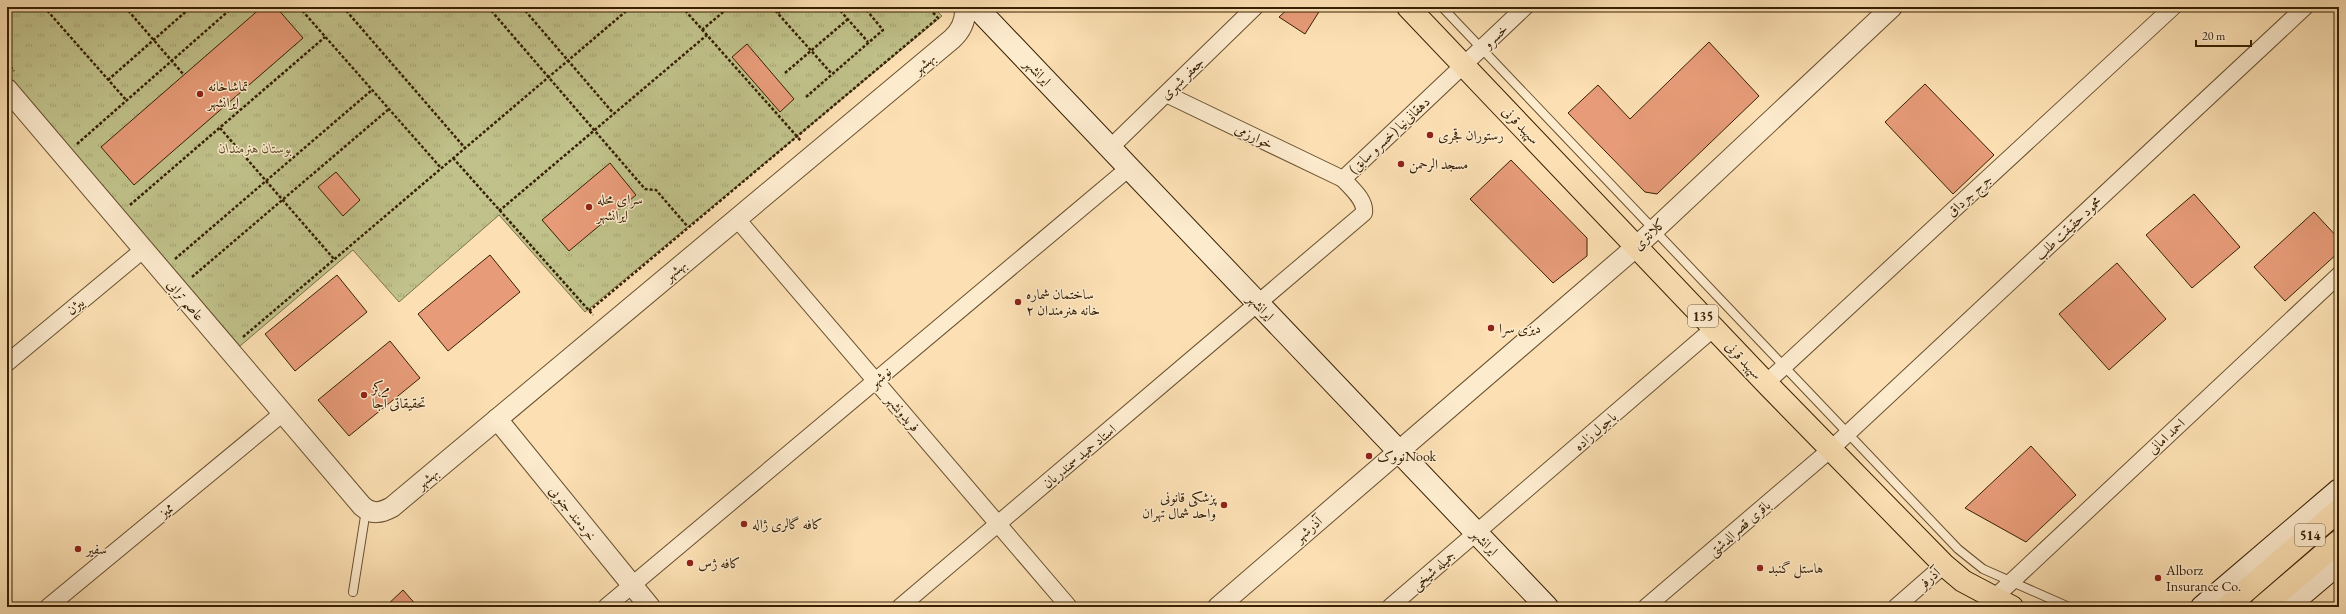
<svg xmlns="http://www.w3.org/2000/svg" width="2346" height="614" font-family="'EB Garamond',Amiri,serif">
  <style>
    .park { fill: url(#park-tufts); stroke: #7c7147 }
    .building { fill: #e79b78; stroke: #372003 }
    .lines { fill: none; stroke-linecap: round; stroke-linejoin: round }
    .service-casing { stroke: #68502f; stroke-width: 10 }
    .minor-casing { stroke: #68502f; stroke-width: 18 }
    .tertiary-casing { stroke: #68502f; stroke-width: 22 }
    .secondary-casing { stroke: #372003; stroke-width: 24 }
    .primary-casing { stroke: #372003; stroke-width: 24 }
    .path { stroke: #372003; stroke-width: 2.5; stroke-dasharray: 3 2; stroke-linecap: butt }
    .service { stroke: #fdebce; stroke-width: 8 }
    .minor { stroke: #fdebce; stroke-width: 16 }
    .tertiary { stroke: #fdebce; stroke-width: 20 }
    .secondary { stroke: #fdebce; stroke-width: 22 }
    .primary { stroke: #fce0b3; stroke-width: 22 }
    .poi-dot { fill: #8f2418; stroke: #fdebce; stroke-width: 1.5 }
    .labels { text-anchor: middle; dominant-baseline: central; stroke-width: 3; stroke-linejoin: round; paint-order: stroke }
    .shield { fill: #fdebce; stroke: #725d40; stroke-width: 1 }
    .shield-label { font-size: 13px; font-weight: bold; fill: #372003 }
    .street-label { font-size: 14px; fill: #372003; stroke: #fdebce }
    .poi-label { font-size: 14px; fill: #372003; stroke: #fdebce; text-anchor: start }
    .park-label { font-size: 14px; font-style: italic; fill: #60512c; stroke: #fdebce }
  </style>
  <defs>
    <pattern id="park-tufts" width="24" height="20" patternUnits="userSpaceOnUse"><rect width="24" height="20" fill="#c1c28b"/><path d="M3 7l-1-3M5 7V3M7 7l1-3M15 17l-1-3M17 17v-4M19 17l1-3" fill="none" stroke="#a6a676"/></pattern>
  </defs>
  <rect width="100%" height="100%" fill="#fce0b3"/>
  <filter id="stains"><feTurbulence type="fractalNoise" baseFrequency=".005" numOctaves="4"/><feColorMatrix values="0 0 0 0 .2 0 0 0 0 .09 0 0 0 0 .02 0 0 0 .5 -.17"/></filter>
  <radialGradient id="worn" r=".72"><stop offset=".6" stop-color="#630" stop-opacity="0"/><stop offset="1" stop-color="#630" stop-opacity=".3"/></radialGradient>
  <!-- park -->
  <path class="park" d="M7 7H933L942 16 585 312 499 215 399 302 353 250 240 346 7 74Z"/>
  <!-- building -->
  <g class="building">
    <path d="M262 7H276L303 38 134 185 101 147Z"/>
    <path d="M1290 7H1322L1305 34 1279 17Z"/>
    <path d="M1709 42 1759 96 1657 194 1645 192 1568 113 1598 85 1630 119Z"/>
    <path d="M747 44 794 99 780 112 732 57Z"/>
    <path d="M1925 84 1994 155 1953 194 1885 122Z"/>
    <path d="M1511 160 1587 238V256L1553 283 1470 199Z"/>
    <path d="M610 163 636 195 569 251 542 220Z"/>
    <path d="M336 172 360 200 343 216 318 187Z"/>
    <path d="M2194 194 2240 247 2192 288 2146 235Z"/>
    <path d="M2314 212 2339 239V252L2285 301 2254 267Z"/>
    <path d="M490 255 520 292 448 351 418 314Z"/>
    <path d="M2117 263 2166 319 2109 370 2059 314Z"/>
    <path d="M337 275 367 312 295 371 265 334Z"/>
    <path d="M390 341 420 378 349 436 318 400Z"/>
    <path d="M2031 446 2076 495 2026 542 1965 508Z"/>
    <path d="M403 590 418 607H385Z"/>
  </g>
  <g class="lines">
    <defs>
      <g id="service">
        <path d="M1442 7 1958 549 1983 569 2069 607"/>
        <path d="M353 592 366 510"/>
      </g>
      <g id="minor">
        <path d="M1166 94 1343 179"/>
        <path d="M1110 148 1255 7"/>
        <path d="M737 219 1069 607"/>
        <path d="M7 363 144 249"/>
        <path d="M1766 383 2173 7"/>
        <path d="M1994 598 2339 275"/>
        <path d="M48 607 283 413"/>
        <path d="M606 607 1129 168"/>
        <path d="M900 607 1364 213C1366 200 1351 188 1343 179L1525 7"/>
        <path d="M1390 607 1714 328"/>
        <path d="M1646 607 1831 449 2305 7"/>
        <path d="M1896 607 1944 565"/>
      </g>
      <g id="tertiary">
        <path d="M7 89 362 506C372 515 381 513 392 507L952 39C962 30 966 20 965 7"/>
        <path d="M497 419 650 607"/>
        <path d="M1218 607 1637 246 1892 7"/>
      </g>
      <g id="secondary">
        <path d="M976 7 1547 607"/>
        <path d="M2202 607 2339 490"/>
        <path d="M2287 607 2339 563"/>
      </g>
      <g id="primary">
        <path d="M1408 7 1766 383 1944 565 1963 581 2012 607"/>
        <path d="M2227 607 2339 510"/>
        <path d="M2262 607 2339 541"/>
      </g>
    </defs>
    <!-- service casing -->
    <use href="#service" class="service-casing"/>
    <!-- minor casing -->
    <use href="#minor" class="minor-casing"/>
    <!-- tertiary casing -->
    <use href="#tertiary" class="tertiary-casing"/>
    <!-- secondary casing -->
    <use href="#secondary" class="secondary-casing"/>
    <!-- primary casing -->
    <use href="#primary" class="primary-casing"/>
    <!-- path -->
    <g class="path">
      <path d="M44 7 127 101"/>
      <path d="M125 7 184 75"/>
      <path d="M299 7 441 168"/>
      <path d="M343 7 465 148"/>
      <path d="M488 7 645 189 656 190 688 227"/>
      <path d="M522 7 614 114"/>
      <path d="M682 7 801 141"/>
      <path d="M772 7 832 74"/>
      <path d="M837 7 868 42"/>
      <path d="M778 13 785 7"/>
      <path d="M702 30 729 7"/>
      <path d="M7 63 14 71"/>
      <path d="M785 73 848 19"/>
      <path d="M108 80 191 7"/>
      <path d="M806 97 883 30 864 7"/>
      <path d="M220 128 334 259"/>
      <path d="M77 144 233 7"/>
      <path d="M453 158 593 315"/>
      <path d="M130 205 325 37"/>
      <path d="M499 211 707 35"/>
      <path d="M175 259 372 90"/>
      <path d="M192 277 389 109"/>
      <path d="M589 311 938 18 928 7"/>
      <path d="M243 337 631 7"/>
    </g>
    <!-- service -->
    <use href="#service" class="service"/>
    <!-- minor -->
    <use href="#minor" class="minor"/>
    <!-- tertiary -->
    <use href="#tertiary" class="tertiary"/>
    <!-- secondary -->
    <use href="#secondary" class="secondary"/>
    <!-- primary -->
    <use href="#primary" class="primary"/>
  </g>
  <!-- markers -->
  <g class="poi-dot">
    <circle cx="200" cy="94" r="4"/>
    <circle cx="1430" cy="135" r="4"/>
    <circle cx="1401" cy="164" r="4"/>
    <circle cx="589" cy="207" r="4"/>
    <circle cx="1018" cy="302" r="4"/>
    <circle cx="1491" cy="328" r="4"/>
    <circle cx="364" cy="395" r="4"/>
    <circle cx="1369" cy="456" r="4"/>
    <circle cx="1224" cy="505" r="4"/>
    <circle cx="744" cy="524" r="4"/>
    <circle cx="78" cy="549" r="4"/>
    <circle cx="690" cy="563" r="4"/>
    <circle cx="1760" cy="568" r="4"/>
    <circle cx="2158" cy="578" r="4"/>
  </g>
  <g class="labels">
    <!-- shield labels -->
    <g class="shield">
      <rect x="1688" y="305" width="30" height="22" rx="3"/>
      <rect x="2295" y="524" width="30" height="22" rx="3"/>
    </g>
    <g class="shield-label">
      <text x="1703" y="316">135</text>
      <text x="2310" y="535">514</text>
    </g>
    <!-- street labels -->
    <g class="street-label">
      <text transform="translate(1495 36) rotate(-44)">خسرو</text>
      <text transform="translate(924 63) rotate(-40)">بهشهر</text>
      <text transform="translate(1038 72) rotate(46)">ایرانشهر</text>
      <text transform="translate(1182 78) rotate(-44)">جعفر شهری</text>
      <text transform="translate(1521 125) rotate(46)">سپهبد قرنی</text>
      <text transform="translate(1389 135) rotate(-43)">دهقانی‌نیا (خسرو سابق)</text>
      <text transform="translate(1254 136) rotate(26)">خوارزمی</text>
      <text transform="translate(1969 195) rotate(-43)">جرج جرداق</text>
      <text transform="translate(2068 228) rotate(-43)">محمود حقیقت طلب</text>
      <text transform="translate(1649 234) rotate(-44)">کلانتری</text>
      <text transform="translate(675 270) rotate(-40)">بهشهر</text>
      <text transform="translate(186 300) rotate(50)">عاصم ترابی</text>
      <text transform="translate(75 306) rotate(-40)">بیژن</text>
      <text transform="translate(1261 307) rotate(46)">ایرانشهر</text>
      <text transform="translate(1744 360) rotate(47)">سپهبد قرنی</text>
      <text transform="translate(880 377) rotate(-40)">نوشهر</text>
      <text transform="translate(903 413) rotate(49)">فریدونشهر</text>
      <text transform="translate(1595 431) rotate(-41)">باجول زاده</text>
      <text transform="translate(2166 436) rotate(-43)">احمد امانی</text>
      <text transform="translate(1079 456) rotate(-40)">استاد حمید سمندریان</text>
      <text transform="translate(427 478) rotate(-40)">بهشهر</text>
      <text transform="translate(166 510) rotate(-40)">ممیز</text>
      <text transform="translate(573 513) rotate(51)">خردمند جنوبی</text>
      <text transform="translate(1739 528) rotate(-41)">باقری قصرالدشتی</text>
      <text transform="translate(1308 529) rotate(-41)">آذرشهر</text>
      <text transform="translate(1485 542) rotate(46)">ایرانشهر</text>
      <text transform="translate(1433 570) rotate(-41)">جمیله شیخی</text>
      <text transform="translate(1929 578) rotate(-41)">آذرفر</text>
    </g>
    <!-- poi labels -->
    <g class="poi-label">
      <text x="208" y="86">تماشاخانه<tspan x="208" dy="16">ایرانشهر</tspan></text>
      <text x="1438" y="135">رستوران قجری</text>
      <text x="1409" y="164">مسجد الرحمن</text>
      <text x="597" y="199">سرای محله<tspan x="597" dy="16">ایرانشهر</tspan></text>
      <text x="1026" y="294">ساختمان شماره<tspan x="1026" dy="16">۲ خانه هنرمندان</tspan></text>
      <text x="1499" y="328">دیزی سرا</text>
      <text x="372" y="387">مرکز<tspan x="372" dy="16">تحقیقاتی آجا</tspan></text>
      <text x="1377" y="456">نووکNook</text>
      <text x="1216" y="497" text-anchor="end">پزشکی قانونی<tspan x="1216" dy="16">واحد شمال تهران</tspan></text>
      <text x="752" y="524">کافه گالری ژاله</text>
      <text x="86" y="549">سفیر</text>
      <text x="698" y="563">کافه ژس</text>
      <text x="1768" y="568">هاستل گنبد</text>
      <text x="2166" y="570">Alborz<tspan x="2166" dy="16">Insurance Co.</tspan></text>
    </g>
    <!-- park labels -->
    <g class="park-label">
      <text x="255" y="148">بوستان هنرمندان</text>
    </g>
  </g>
  <!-- margin -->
  <rect width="2346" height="614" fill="none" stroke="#fce0b3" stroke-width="24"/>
  <rect x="8" y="8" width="2330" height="598" fill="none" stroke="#372003" stroke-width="2"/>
  <rect x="12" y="12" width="2322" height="590" fill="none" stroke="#372003"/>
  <!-- scale -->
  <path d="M2196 40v6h55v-6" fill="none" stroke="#372003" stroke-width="2"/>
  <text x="2202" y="40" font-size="12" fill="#372003" stroke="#fdebce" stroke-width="3" paint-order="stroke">20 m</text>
  <rect width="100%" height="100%" filter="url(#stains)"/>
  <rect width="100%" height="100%" fill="url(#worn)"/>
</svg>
